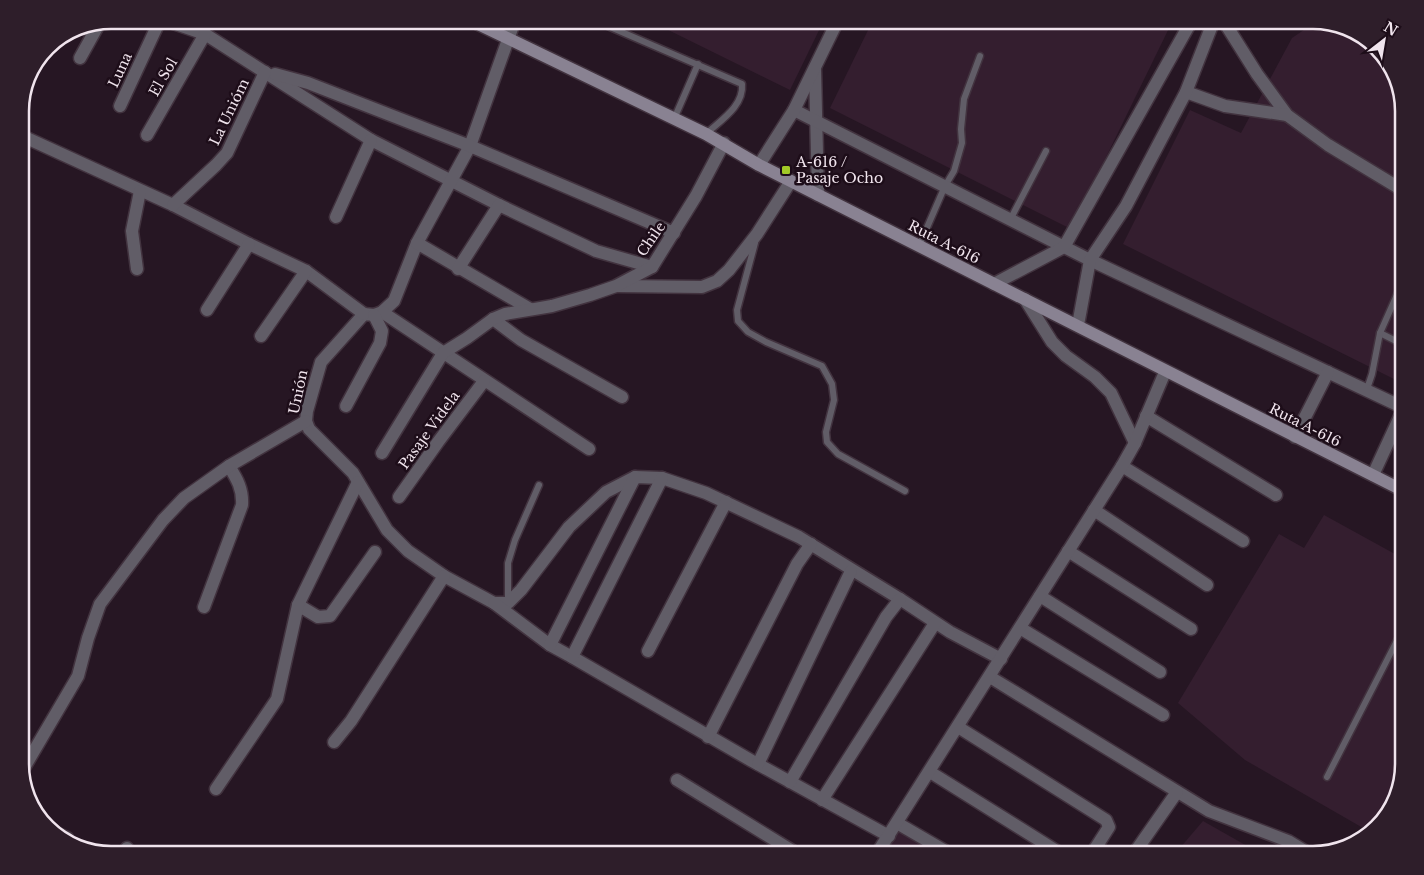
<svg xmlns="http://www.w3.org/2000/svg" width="1424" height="875" font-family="'Libre Baskerville',serif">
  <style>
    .built { fill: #341e2f }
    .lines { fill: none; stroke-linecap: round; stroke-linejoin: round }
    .service-casing { stroke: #42333f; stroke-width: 9 }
    .minor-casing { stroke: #42333f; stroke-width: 15 }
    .secondary-casing { stroke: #42333f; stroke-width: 15 }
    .service { stroke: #615d67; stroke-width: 6 }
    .minor { stroke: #615d67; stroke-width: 12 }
    .secondary { stroke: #898292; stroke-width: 12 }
    .poi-dot { fill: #a2c927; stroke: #1d0d19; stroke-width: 2 }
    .labels { text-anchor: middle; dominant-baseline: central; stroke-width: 5; stroke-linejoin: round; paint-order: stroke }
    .street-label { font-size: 14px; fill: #f0e4ed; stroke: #1d0d19 }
    .poi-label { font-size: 14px; fill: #f0e4ed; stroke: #1d0d19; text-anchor: start }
    .rim { fill: none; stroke: #f0e4ed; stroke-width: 2.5 }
  </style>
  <rect width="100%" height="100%" fill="#261623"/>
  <!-- built -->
  <g class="built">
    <path d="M648 20H824L790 90Z"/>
    <path d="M873 20H1173L1071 229 830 108Z"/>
    <path d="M1317 21 1346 29 1365 38 1392 65 1404 105V384L1123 244 1190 110 1241 133 1292 38Z"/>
    <path d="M1324 515 1404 559V765L1392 810 1370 832 1245 760 1178 703 1279 534 1304 548Z"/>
    <path d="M892 819 951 855H867Z"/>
    <path d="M1203 821 1263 855H1174Z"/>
  </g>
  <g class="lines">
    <defs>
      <g id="service">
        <path d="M594 20 742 84C744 106 721 120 706 134"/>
        <path d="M674 119 698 64"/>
        <path d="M1010 220 1046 151"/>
        <path d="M755 243 737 310 738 321 748 332 766 342 822 366 832 384 834 400 826 432 827 442 838 454 905 491"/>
        <path d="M919 246 945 186 954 171 962 143 961 129 964 99 980 56"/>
        <path d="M1380 333 1404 345"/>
        <path d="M1367 389 1372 374 1380 333 1404 279"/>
        <path d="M508 603V563L515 540 539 485"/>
        <path d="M1327 777 1404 627"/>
      </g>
      <g id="minor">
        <path d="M164 20 205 34 371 140 499 205 596 251 652 267"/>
        <path d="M515 20 470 146 417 243 394 301 382 312 374 315 364 314 321 362 307 411 306 421 309 429 353 473 387 530 408 551 444 576 494 603H508L521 590 569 527 606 492 635 477 662 478 706 493 799 537 900 599 950 632 1001 659"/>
        <path d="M1223 20 1257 74 1287 115 1328 145 1404 191"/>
        <path d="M80 58 100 22"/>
        <path d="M815 70 818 195"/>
        <path d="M275 74 308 83 470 146 674 233"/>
        <path d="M1186 92 1225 106 1287 115"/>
        <path d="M120 106 160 20"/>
        <path d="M794 110 1090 260 1404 408"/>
        <path d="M20 135 173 205 249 244 306 271 364 314"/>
        <path d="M147 135 205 34"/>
        <path d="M759 165 794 110 838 20"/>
        <path d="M173 205 216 165 227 153 265 72"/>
        <path d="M336 217 371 140"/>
        <path d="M417 243 530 309"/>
        <path d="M137 269 132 231 140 191"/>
        <path d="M458 269 499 205"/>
        <path d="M994 284 1064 247 1192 20"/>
        <path d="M618 286 702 287 717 281 729 270 757 234 791 181"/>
        <path d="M1025 299 1052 342 1066 356 1095 377 1111 393 1135 443"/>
        <path d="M207 310 249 244"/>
        <path d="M382 312 589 449"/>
        <path d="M493 319 521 340 622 397"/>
        <path d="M1078 325 1090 260 1126 206 1186 92 1214 20"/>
        <path d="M261 336 306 271"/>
        <path d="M346 406 380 343 382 331 374 315"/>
        <path d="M1146 416 1276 495"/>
        <path d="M1295 437 1328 372"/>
        <path d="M382 453 443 353 467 338 493 319 505 314 552 306 590 295 616 286 652 267 696 196 724 143"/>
        <path d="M1122 466 1243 541"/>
        <path d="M1373 475 1404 408"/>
        <path d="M399 497 438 442 484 381"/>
        <path d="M1094 510 1207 585"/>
        <path d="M1068 551 1191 629"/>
        <path d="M1040 596 1160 672"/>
        <path d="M494 603 550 645 572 657 752 761 889 836"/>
        <path d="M298 605 318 617 330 616 375 552"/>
        <path d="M204 607 242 505C243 489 237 479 229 466"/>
        <path d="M1020 628 1163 715"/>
        <path d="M550 645 635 477"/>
        <path d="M648 651 726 502"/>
        <path d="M572 657 662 478"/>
        <path d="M990 677 1209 811 1288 841 1311 855"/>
        <path d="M958 727 1106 820 1109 827 1091 855"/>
        <path d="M708 737 797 564 811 544"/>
        <path d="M334 742 351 721 444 576"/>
        <path d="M758 764 851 571"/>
        <path d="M930 772 1063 855"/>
        <path d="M21 773 78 676 88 638 100 604 163 520 184 498 229 466 306 421"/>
        <path d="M677 780 799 855"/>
        <path d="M790 782 886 617 900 599"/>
        <path d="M216 789 277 699 298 605 358 482"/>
        <path d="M822 800 935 623"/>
        <path d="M897 823 952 855"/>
        <path d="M56 833 67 838 71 844"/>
        <path d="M123 855 127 848"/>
        <path d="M876 855 1122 466 1135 443 1165 372"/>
        <path d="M1133 855 1177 792"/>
      </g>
      <path id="secondary" d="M470 20 706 134 759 165 1404 491"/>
    </defs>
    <!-- service casing -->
    <use href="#service" class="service-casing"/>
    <!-- minor casing -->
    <use href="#minor" class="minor-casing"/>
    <!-- secondary casing -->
    <use href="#secondary" class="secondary-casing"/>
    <!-- service -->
    <use href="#service" class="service"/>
    <!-- minor -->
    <use href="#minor" class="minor"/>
    <!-- secondary -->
    <use href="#secondary" class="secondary"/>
  </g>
  <!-- markers -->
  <rect class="poi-dot" x="781" y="165" width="10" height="10" rx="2.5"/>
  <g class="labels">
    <!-- street labels -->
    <g class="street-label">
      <text transform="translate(120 70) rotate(-65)">Luna</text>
      <text transform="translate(163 77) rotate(-60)">El Sol</text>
      <text transform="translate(229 112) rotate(-64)">La Unióm</text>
      <text transform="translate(651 239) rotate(-55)">Chile</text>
      <text transform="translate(944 242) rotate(27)">Ruta A-616</text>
      <text transform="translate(298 392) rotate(-78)">Unión</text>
      <text transform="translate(1305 425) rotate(27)">Ruta A-616</text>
      <text transform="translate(429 430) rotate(-54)">Pasaje Videla</text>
    </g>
    <!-- poi labels -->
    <g class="poi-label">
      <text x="796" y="162">A-616 /<tspan x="796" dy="16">Pasaje Ocho</tspan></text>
    </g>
  </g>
  <!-- crop -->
  <path d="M0 0H1424V875H0ZM111 29H1313A82 82 0 0 1 1395 111V764A82 82 0 0 1 1313 846H111A82 82 0 0 1 29 764V111A82 82 0 0 1 111 29Z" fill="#2e1e2a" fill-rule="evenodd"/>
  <path class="rim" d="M111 29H1313A82 82 0 0 1 1395 111V764A82 82 0 0 1 1313 846H111A82 82 0 0 1 29 764V111A82 82 0 0 1 111 29Z"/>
  <!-- north arrow -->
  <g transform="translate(1384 40) rotate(31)" stroke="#1d0d19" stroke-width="4" paint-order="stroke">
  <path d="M0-4L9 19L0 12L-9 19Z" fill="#f0e4ed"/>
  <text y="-8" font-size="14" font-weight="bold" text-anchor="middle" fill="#f0e4ed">N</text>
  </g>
</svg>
